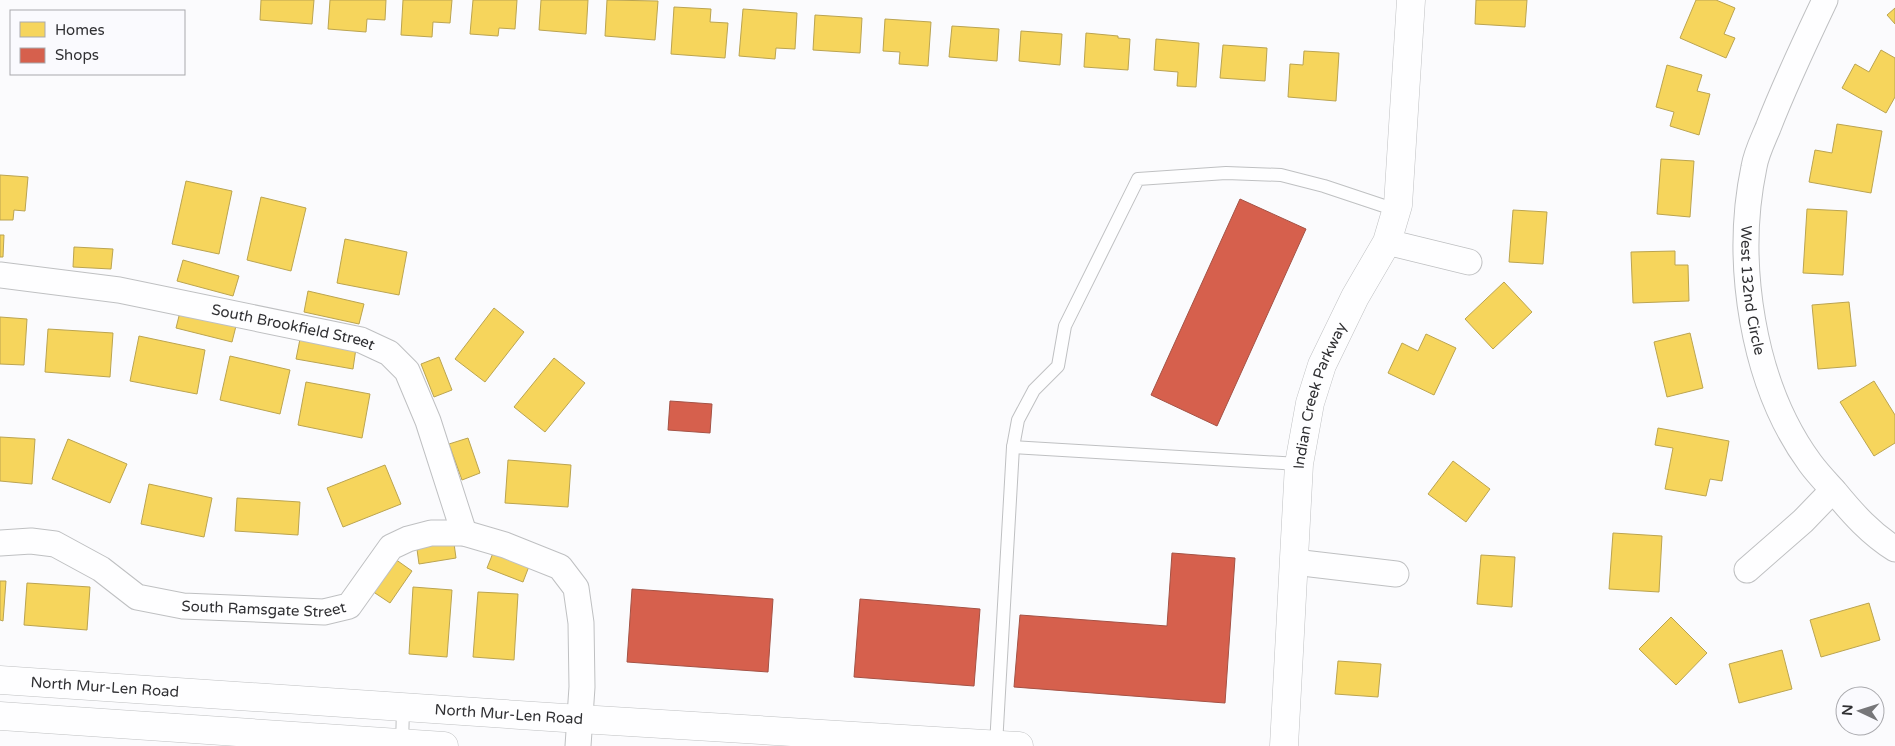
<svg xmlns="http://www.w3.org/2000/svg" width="1895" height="746" font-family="'Varela Round',sans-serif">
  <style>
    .homes { fill: #f6d55c; stroke: #bba450 }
    .shops { fill: #d6604d; stroke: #a45245 }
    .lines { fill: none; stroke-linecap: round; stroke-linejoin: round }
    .service-casing { stroke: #bfc0c2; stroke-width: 14 }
    .minor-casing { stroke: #bfc0c2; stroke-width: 27 }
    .tertiary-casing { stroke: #bfc0c2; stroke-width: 29 }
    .secondary-casing { stroke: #bfc0c2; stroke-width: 29 }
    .service { stroke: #fefeff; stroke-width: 12 }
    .minor { stroke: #fefeff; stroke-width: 25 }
    .tertiary { stroke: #fefeff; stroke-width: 28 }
    .secondary { stroke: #fefeff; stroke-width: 28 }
    .labels { text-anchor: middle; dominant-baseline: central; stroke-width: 5; stroke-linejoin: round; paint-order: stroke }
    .street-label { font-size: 15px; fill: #303033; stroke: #fafafe }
  </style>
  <rect width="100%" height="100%" fill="#fbfbfd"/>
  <!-- homes -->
  <g class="homes">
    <path d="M261 0H314L312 24 260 20Z"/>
    <path d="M330 0H386L385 20 367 19 366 32 328 29Z"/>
    <path d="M403 0H452L450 23 433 22 432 37 401 35Z"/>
    <path d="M473 0H517L515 29 499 28 498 36 470 34Z"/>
    <path d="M541 0H588L586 34 539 30Z"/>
    <path d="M607 0 658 1 655 40 605 36Z"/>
    <path d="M1476 0H1527L1525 27 1475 24Z"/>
    <path d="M1696 0H1716L1735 8 1724 34 1735 38 1726 58 1680 38Z"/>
    <path d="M674 7 711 9 710 22 728 23 725 58 671 54Z"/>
    <path d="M1895 8V24L1887 15Z"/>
    <path d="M743 9 797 13 795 49 776 48 775 59 739 56Z"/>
    <path d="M815 15 862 18 860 53 813 50Z"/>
    <path d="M885 19 931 22 928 66 899 64 900 52 883 51Z"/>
    <path d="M952 26 999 29 997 61 949 57Z"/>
    <path d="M1021 31 1062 34 1060 65 1019 61Z"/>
    <path d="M1086 33 1118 36V38L1130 39 1128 70 1084 67Z"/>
    <path d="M1156 39 1199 43 1196 87 1177 86 1178 72 1154 70Z"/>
    <path d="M1223 45 1267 48 1265 81 1220 78Z"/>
    <path d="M1881 50 1895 58V97L1886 113 1842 88 1855 64 1869 72Z"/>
    <path d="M1304 51 1339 53 1336 101 1288 97 1290 64 1303 65Z"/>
    <path d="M1667 65 1702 75 1697 91 1710 94 1699 135 1670 126 1674 112 1656 107Z"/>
    <path d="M1837 124 1882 131 1871 193 1809 182 1815 150 1832 153Z"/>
    <path d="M1661 159 1694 161 1690 217 1657 214Z"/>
    <path d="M0 175 28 177 25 211 14 210 13 220H0Z"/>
    <path d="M186 181 232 191 219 254 172 244Z"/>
    <path d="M261 197 306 208 291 271 247 260Z"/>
    <path d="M1807 209 1847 211 1843 275 1803 273Z"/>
    <path d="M1513 210 1547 212 1543 264 1509 262Z"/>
    <path d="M0 235H4L3 257H0Z"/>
    <path d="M345 239 407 252 399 295 337 283Z"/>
    <path d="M74 247 113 249 111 269 73 267Z"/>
    <path d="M1675 251V265H1688L1689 301 1633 303 1631 252Z"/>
    <path d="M183 260 239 276 233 296 177 281Z"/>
    <path d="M1504 282 1532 312 1493 349 1465 319Z"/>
    <path d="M308 291 364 304 359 324 304 312Z"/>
    <path d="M1849 302 1856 366 1818 369 1812 305Z"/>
    <path d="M181 308 237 322 232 342 176 328Z"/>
    <path d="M494 308 524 332 485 382 455 359Z"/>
    <path d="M0 317 27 319 24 365 0 364Z"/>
    <path d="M48 329 113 333 110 377 45 372Z"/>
    <path d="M1690 333 1703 388 1667 397 1654 342Z"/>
    <path d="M1426 334 1456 348 1434 395 1388 373 1402 343 1418 351Z"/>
    <path d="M139 336 205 350 197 394 130 381Z"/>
    <path d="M300 339 356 348 353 369 296 359Z"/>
    <path d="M230 356 290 370 280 414 220 400Z"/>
    <path d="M439 357 452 390 434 397 421 364Z"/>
    <path d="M554 358 585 383 545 432 514 407Z"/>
    <path d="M1874 381 1895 415V443L1874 456 1840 402Z"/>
    <path d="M306 382 370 394 362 438 298 425Z"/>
    <path d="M1658 428 1729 441 1722 481 1710 479 1706 496 1665 489 1673 448 1655 445Z"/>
    <path d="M0 437 35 439 32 484 0 481Z"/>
    <path d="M468 438 480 473 462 480 449 444Z"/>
    <path d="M68 439 127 464 110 503 52 479Z"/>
    <path d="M508 460 571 465 568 507 505 503Z"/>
    <path d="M1453 461 1490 489 1466 522 1428 494Z"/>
    <path d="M385 465 401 504 343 527 327 488Z"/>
    <path d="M149 484 212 498 204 537 141 524Z"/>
    <path d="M237 498 300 502 298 535 235 531Z"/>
    <path d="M1613 533 1662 536 1659 592 1609 589Z"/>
    <path d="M453 536 456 558 419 564 416 542Z"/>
    <path d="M495 548 531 561 523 582 487 568Z"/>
    <path d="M1481 555 1515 557 1512 607 1477 604Z"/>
    <path d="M395 559 412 571 390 603 372 591Z"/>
    <path d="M0 581H6L3 621 0 620Z"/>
    <path d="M27 583 90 587 87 630 24 625Z"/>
    <path d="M413 587 452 590 447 657 409 654Z"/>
    <path d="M478 592 518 594 514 660 473 657Z"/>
    <path d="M1869 603 1880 640 1821 657 1810 620Z"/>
    <path d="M1671 617 1707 653 1676 685 1639 649Z"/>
    <path d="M1782 650 1792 689 1739 703 1729 664Z"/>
    <path d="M1338 661 1381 664 1378 697 1335 694Z"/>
  </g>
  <!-- shops -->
  <g class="shops">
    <path d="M1240 199 1306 229 1217 426 1151 395Z"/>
    <path d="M670 401 712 404 710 433 668 430Z"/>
    <path d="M1172 553 1235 558 1225 703 1014 687 1020 615 1167 626Z"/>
    <path d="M632 589 773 599 768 672 627 662Z"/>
    <path d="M860 599 980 609 974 686 854 677Z"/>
  </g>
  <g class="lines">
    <defs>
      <g id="service">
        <path d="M1013 447 1299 464"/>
        <path d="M402 745 403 708"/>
        <path d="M996 745 1013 447 1018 420 1034 390 1058 366 1065 326 1138 179 1226 173 1281 175 1324 186 1396 210"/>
      </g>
      <g id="minor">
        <path id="s1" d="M1825 0C1805 42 1785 84 1768 128 1763 140 1756 154 1754 167 1734 262 1752 384 1810 463 1818 474 1827 483 1835 492 1853 514 1871 534 1895 549"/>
        <path d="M1387 242 1469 262"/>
        <path id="s2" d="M0 275 119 290 361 340 389 353 407 371 428 421 464 533"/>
        <path id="s3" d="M0 543 31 541 55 544 101 569 137 597 183 606 324 612 349 606 391 547 408 539 431 533H464L505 545 560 567 576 588 581 623 582 687 578 746"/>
        <path d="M1294 562 1396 574"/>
        <path d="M1747 570 1803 521 1833 490"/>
      </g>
      <g id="tertiary">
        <path id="s4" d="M1284 746 1299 464 1310 403 1322 365 1355 297 1387 242 1398 205 1411 0"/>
      </g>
      <g id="secondary">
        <path id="s5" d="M0 680 580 719 1019 746"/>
        <path d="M0 716 444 746"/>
      </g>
    </defs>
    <!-- service casing -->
    <use href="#service" class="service-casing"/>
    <!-- minor casing -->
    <use href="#minor" class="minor-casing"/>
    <!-- tertiary casing -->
    <use href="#tertiary" class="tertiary-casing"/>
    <!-- secondary casing -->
    <use href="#secondary" class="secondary-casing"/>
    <!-- service -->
    <use href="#service" class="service"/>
    <!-- minor -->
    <use href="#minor" class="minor"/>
    <!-- tertiary -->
    <use href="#tertiary" class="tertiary"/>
    <!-- secondary -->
    <use href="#secondary" class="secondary"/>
  </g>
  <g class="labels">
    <!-- street labels -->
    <g class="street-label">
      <text stroke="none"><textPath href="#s1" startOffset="306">West 132nd Circle</textPath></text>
      <text stroke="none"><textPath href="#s2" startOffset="298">South Brookfield Street</textPath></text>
      <text stroke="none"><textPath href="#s4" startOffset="354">Indian Creek Parkway</textPath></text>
      <text stroke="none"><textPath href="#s3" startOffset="281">South Ramsgate Street</textPath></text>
      <text stroke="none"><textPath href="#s5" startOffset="105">North Mur-Len Road</textPath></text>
      <text stroke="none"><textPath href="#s5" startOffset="510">North Mur-Len Road</textPath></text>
    </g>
  </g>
  <!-- legend -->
  <rect x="10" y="10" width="175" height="65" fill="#fafafe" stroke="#a9a9ad"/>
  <rect x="20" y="22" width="25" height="15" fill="#f6d55c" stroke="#a9a9ad"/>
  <text x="55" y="35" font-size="15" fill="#303033">Homes</text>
  <rect x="20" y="48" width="25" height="15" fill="#d6604d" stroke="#a9a9ad"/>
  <text x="55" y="60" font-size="15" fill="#303033">Shops</text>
  <!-- north arrow -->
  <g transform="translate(1860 711) rotate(274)"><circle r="24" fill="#fafafe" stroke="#a9a9ad"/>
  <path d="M0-4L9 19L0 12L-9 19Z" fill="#77777a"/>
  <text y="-8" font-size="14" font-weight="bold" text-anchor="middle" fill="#303033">N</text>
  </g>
</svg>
